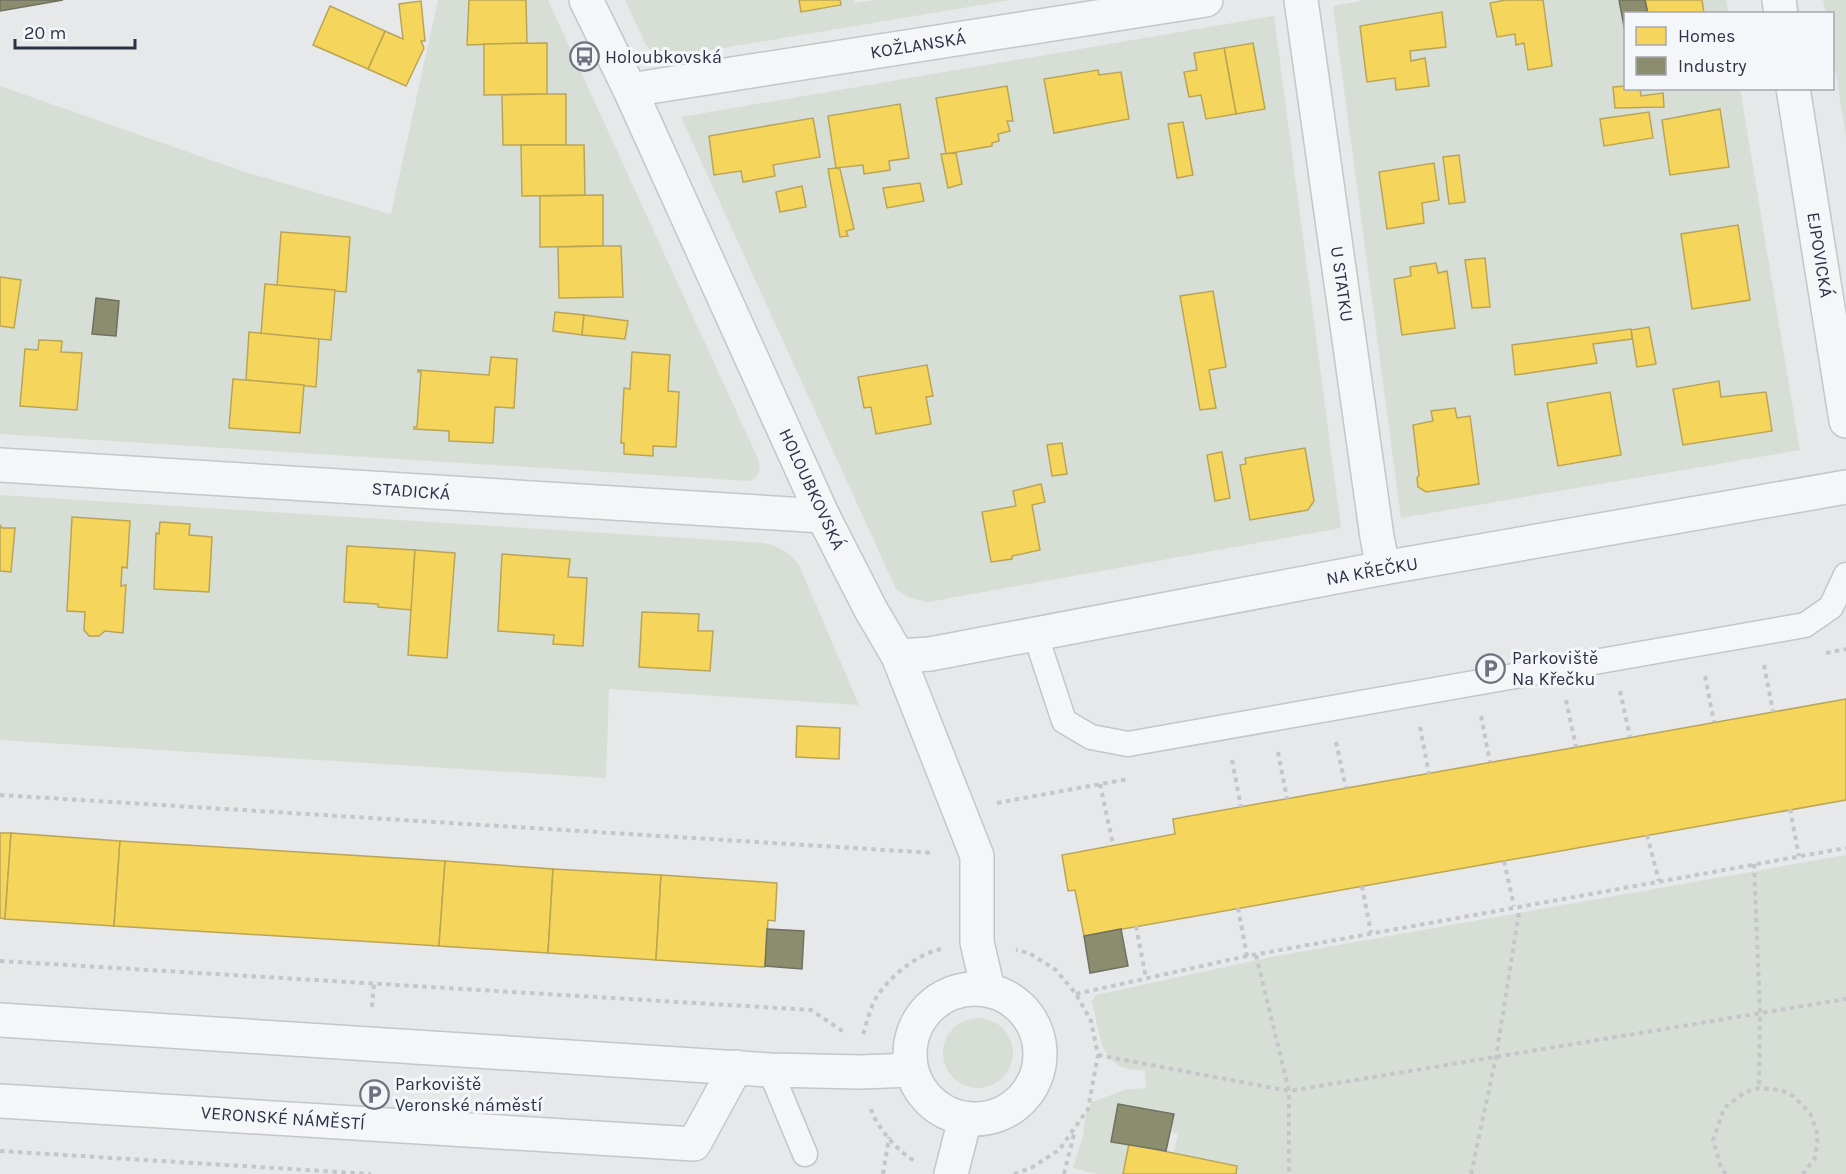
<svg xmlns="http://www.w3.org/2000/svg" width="1846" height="1174" font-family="Karla,sans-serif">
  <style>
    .green { fill: #d6ded6; fill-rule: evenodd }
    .homes { fill: #f6d55c; stroke: #b9a555; stroke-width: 1.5 }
    .industry { fill: #8c8c6e; stroke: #6f7262; stroke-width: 1.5 }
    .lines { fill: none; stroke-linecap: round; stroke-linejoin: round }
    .lane-casing { stroke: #c4c6c8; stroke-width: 27 }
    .street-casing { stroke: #c4c6c8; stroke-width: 36 }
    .path { stroke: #c5c6ca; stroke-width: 4; stroke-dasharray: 4.5 4.5; stroke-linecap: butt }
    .lane { stroke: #f5f6f7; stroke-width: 24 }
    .street { stroke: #f5f6f7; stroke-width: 33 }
    .labels { text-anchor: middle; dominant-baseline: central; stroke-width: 6; stroke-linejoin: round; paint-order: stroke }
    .street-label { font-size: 18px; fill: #2b3445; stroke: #f4f6f9 }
    .poi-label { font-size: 18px; fill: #2b3445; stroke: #f4f6f9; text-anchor: start }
  </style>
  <rect width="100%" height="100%" fill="#e6e8ea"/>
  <!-- green -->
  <g class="green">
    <path d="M438 0H469L484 44V95H502L503 145H521L522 196H540V247H558L623 297 621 247 603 246V195H585L584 145H566V94H547V43H527L526 0H548L759 461C761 471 759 476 750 481L0 434V86L245 172 391 214ZM281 232 350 237 346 292 335 291 331 339H319L315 386H303L300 433 230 428 233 379H246L249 332 261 333 265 285 277 286ZM96 298 119 301 116 336 92 334ZM555 312 628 321 625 339 553 331ZM39 340 62 341 61 352 82 354 77 410 20 406 25 349 38 350ZM632 353 670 355 668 391 679 392 676 447 653 446V456L624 454V443H621L624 389H630ZM491 357 517 359 514 408 495 407 492 443 449 441V431L414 429 417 427 421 372H418V370L489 375Z"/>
    <path d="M625 0H799L801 12 841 6 840 0H854L855 3 874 0H1010L669 57 655 55 646 45Z"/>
    <path d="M1365 0H1506L1490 3 1497 37 1515 34 1516 44 1524 43 1529 70 1552 66 1543 0H1619L1625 37 1626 86 1613 87 1641 106 1642 109 1664 106 1662 94 1641 96 1640 89H1740L1800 450 1401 518 1333 6ZM1442 12 1446 47 1410 51 1411 61 1425 58 1429 86 1397 90 1395 78 1367 82 1360 26ZM1720 109 1729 167 1662 120ZM1649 112 1653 139 1604 146 1600 119ZM1459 155 1465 202 1449 204 1443 157ZM1434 163 1439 200 1422 203 1380 172ZM1738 225 1750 299 1692 309 1681 235ZM1485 259 1490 306 1473 308H1472ZM1436 263 1438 273 1447 272 1455 328 1402 335 1394 279 1411 276 1410 267ZM1631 329V339L1593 344 1596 363 1515 374 1512 345ZM1719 381 1721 397 1766 393 1772 431 1683 445 1673 389ZM1610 392 1621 455 1558 466 1547 403ZM1455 408 1457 418 1434 491 1426 492 1419 487V475L1413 425 1433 421 1432 411Z"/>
    <path d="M1702 0H1726L1728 13H1704Z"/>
    <path d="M1823 0H1846V137L1833 55 1832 14 1826 13Z"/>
    <path d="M1274 16 1341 528 928 602 910 598 896 589 681 117ZM1253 43 1265 109 1206 119 1201 95 1189 97 1184 73 1197 70 1194 53ZM1097 70 1099 75 1121 72 1128 119 1054 133 1044 79ZM1007 86 1013 120 1007 121 1010 131 998 134 999 141 992 143V146L956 153 962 184 948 188 941 154 945 153 936 98ZM900 104 909 158 889 161 890 170 864 174 863 165 840 169 854 229 846 231 847 236 840 237 832 200 828 170 836 168 828 116ZM813 119 820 157 773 165 775 176 743 182 741 171 714 175 709 136ZM1183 122 1193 175 1178 178 1168 124ZM920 184 924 201 887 207 883 188ZM802 187 806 207 779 212 776 192ZM1213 291 1226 367 1209 370 1216 408 1200 410 1180 296ZM859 377 930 424 876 434 871 407 864 408ZM1047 445 1067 474 1052 476ZM1305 448 1314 501 1308 510 1250 520 1240 466ZM1222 452 1230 498 1207 455ZM1041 484 1045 502 1032 505 1040 550 1012 556V559L991 562 982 512 1016 506 1013 491Z"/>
    <path d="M0 495 764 543C780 547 789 552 799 565L859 705 609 689 606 778 0 740V571L11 572 15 529 2 528 0 525ZM72 518 130 521 127 567H122L121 586H126L123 632 105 631 99 636H89L84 630 85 612 67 611ZM161 522 189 524V535L211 537 209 592 156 534H159ZM347 546 455 553 447 658 408 655 412 610 378 607V604L344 601ZM503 554 569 559 568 577 587 579 583 646 553 644 554 635 499 592ZM642 612 699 614 698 631H712L709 671 639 667Z"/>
    <path d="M1846 855V1174H1236L1237 1166 1174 1153 1178 1134 1171 1132 1174 1114 1118 1104 1111 1141 1129 1145 1123 1174H1097L1073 1168 1083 1136 1086 1114 1092 1102 1125 1090 1146 1088 1145 1070C1098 1072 1101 1036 1092 1001L1096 995 1271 957Z"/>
    <circle cx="978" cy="1053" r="35"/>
  </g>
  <!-- homes -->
  <g class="homes">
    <path d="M469 0H526L527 43 467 45Z"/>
    <path d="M799 0H840L841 5 801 12Z"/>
    <path d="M1506 0H1543L1552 66 1528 70 1524 43 1516 45 1515 34 1497 37 1490 3Z"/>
    <path d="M1645 0H1702L1704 14H1648Z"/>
    <path d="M421 1 425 41H421L424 48 406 86 368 69 385 31 403 39 399 4Z"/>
    <path d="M330 6 385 31 368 69 313 45Z"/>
    <path d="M1442 12 1446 47 1410 51 1411 61 1425 58 1429 86 1396 90 1395 78 1367 82 1360 26Z"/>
    <path d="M547 43V94L484 95V44Z"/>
    <path d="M1253 43 1265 109 1236 114 1224 48Z"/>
    <path d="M1224 48 1236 114 1206 119 1201 95 1189 97 1184 72 1197 70 1194 53Z"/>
    <path d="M1098 70 1099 75 1121 72 1129 119 1054 133 1044 79Z"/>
    <path d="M1007 86 1013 121H1007L1010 131 998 134 999 141 992 143V146L946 154 936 98Z"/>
    <path d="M1626 86V88H1640L1641 96 1663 93 1664 107 1615 108 1613 87Z"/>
    <path d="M547 94H566V145H503L502 95Z"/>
    <path d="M900 104 909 158 889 161 890 170 864 174 863 165 836 168 828 116Z"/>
    <path d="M1720 109 1729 167 1670 175 1662 120Z"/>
    <path d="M1649 112 1653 138 1604 146 1600 119Z"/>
    <path d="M813 118 820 157 773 165 775 176 743 182 741 171 714 175 709 136Z"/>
    <path d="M1183 122 1193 175 1177 178 1168 124Z"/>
    <path d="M521 145H584L585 195 522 196Z"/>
    <path d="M956 153 962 184 948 188 941 154Z"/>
    <path d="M1459 155 1465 202 1449 204 1443 157Z"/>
    <path d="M1434 163 1439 200 1422 203 1424 223 1387 229 1379 172Z"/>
    <path d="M836 168 840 169 854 229 846 231 848 236 840 237 828 169Z"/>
    <path d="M920 183 924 201 887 208 883 188Z"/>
    <path d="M802 186 806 207 780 212 776 192Z"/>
    <path d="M603 195V246L540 247V196Z"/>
    <path d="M1738 225 1750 300 1692 309 1681 234Z"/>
    <path d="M281 232 350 237 346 292 277 286Z"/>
    <path d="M603 246H621L623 297 559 298 558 247Z"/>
    <path d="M1485 258 1490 307 1472 308 1465 260Z"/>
    <path d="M1436 263 1438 273 1447 271 1455 328 1402 335 1394 279 1411 276 1410 267Z"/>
    <path d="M0 277 21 280 14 328 0 326Z"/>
    <path d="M265 284 335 290 331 340 261 334Z"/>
    <path d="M1213 291 1226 367 1209 370 1216 408 1200 410 1180 296Z"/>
    <path d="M555 312 584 315 582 335 553 331Z"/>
    <path d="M584 315 628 321 625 339 582 335Z"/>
    <path d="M1649 327 1656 364 1637 367 1631 330Z"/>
    <path d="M1631 329 1632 339 1593 344 1597 363 1515 375 1512 345Z"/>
    <path d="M249 332 319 339 316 387 246 380Z"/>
    <path d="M39 340 62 341 61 352 82 353 77 410 20 406 25 349 38 350Z"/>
    <path d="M632 352 670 355 668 391 679 392 676 447 653 446V456L624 454V443H621L624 388 630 389Z"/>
    <path d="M491 357 517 359 514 408 495 407 493 443 449 441V431L414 429V427H417L421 372H418V370L489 375Z"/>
    <path d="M927 365 933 396 926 397 931 424 876 434 871 407 864 408 858 377Z"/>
    <path d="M233 379 304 385 300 433 229 428Z"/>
    <path d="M1719 381 1721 397 1766 392 1772 431 1683 445 1673 389Z"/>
    <path d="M1610 392 1621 455 1558 466 1547 403Z"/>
    <path d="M1455 408 1457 418 1470 416 1479 484 1426 492 1418 487 1417 478 1419 475 1413 425 1433 421 1431 411Z"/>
    <path d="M1062 443 1067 474 1052 476 1047 445Z"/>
    <path d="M1305 448 1314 501 1308 510 1250 520 1240 465 1246 464 1245 458Z"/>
    <path d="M1222 452 1230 498 1215 501 1207 455Z"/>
    <path d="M1041 484 1045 502 1032 505 1040 550 1012 556V559L991 562 982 512 1016 506 1013 491Z"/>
    <path d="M72 517 130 521 127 568 122 567 121 586 126 585 123 633 105 631 99 636H89L84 630 85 612 67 611Z"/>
    <path d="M160 522 190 524 189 535 212 537 209 592 154 589 156 533 159 534Z"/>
    <path d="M0 525 2 528H15L11 572 0 571Z"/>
    <path d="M347 546 415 550 412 610 378 607V604L344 602Z"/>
    <path d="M415 550 455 553 447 658 408 655Z"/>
    <path d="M502 554 570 559 568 577 587 578 583 646 553 644 554 635 498 631Z"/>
    <path d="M642 612 699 614 698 631H713L710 671 639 667Z"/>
    <path d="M1846 699V800L1084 936 1075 890 1068 891 1062 855 1175 834 1173 819Z"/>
    <path d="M797 726 840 728 839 759 796 757Z"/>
    <path d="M0 833H11L5 919 0 918Z"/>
    <path d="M11 833 120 841 114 926 5 919Z"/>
    <path d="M120 841 445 861 439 946 114 926Z"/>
    <path d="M445 861 553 869 548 953 439 946Z"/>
    <path d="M553 869 661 875 656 960 548 953Z"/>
    <path d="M661 875 777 883 775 921 768 920 765 967 656 960Z"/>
    <path d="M1129 1144 1237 1166 1236 1174H1123Z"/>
  </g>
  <!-- industry -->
  <g class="industry">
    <path d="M0 0H63L0 11Z"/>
    <path d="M1619 0H1645L1648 14H1626V37Z"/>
    <path d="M96 298 119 301 116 336 92 334Z"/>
    <path d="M767 929 804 931 802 969 765 966Z"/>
    <path d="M1121 929 1128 966 1090 973 1084 936Z"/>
    <path d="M1118 1104 1174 1114 1166 1151 1111 1142Z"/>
  </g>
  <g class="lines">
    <defs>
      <g id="lane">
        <path d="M1035 633 1064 721 1091 737 1128 744 1805 625 1831 607 1846 575"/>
        <path d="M770 1070 805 1154"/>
      </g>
      <g id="street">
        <path d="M586 0 630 90 823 516 871 610 898 656 977 856V942L988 990"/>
        <path d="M1301 0 1377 537 1383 568"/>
        <path d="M1779 0 1781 14"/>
        <path d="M1793 88 1846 421"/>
        <path d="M630 90 1206 0"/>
        <path d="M0 465 823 516"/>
        <path d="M898 656 930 654 1383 568 1846 487"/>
        <circle cx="975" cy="1054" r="65"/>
        <path d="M0 1020 770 1070 861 1072 911 1070"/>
        <path d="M0 1101 694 1144 736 1067"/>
        <path d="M951 1174 965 1119"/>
      </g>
    </defs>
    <!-- lane casing -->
    <use href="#lane" class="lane-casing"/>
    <!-- street casing -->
    <use href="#street" class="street-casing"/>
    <!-- path -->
    <g class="path">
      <path d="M1826 653 1846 649"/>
      <path d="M1764 665 1773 712"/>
      <path d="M1705 676 1714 722"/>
      <path d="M1620 691 1630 737"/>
      <path d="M1566 700 1576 747"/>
      <path d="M1481 716 1490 762"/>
      <path d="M1420 727 1429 774"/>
      <path d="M1336 742 1346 788"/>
      <path d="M1278 752 1287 799"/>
      <path d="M1232 760 1241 807"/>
      <path d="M1100 784 1113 844"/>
      <path d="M0 795 934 853"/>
      <path d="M997 803 1128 779"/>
      <path d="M1790 809 1799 856"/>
      <path d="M1647 835 1659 881"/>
      <path d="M1504 861 1514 906"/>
      <path d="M1754 864 1760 1013 1759 1088"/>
      <path d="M1362 886 1371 933"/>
      <path d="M1238 908 1247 956"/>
      <path d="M1136 926 1146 978"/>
      <path d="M1256 955 1289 1091V1174"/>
      <path d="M0 961 811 1010 844 1032"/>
      <path d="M1076 994 1247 956 1846 848"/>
      <path d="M372 1007 374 983"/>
      <path d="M863 1034C867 1023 870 1008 876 998 889 977 917 954 941 949"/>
      <path d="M1098 1055 1289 1091 1846 999"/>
      <path d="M871 1109C875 1125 900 1154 915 1161"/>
      <path d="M0 1151 371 1174"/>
      <path d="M883 1174 889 1137"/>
      <path d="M1014 1174 1031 1168 1059 1150 1088 1109 1098 1055 1091 1021 1076 994 1056 970 1029 953 1016 950"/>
      <path d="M1064 1174 1075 1130"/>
      <path d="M1471 1174 1496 1057 1520 906"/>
      <path d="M1726 1174 1721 1168 1713 1140 1724 1108 1745 1092 1759 1088 1781 1090 1793 1096 1810 1113 1818 1135 1815 1158 1803 1174"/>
    </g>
    <!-- lane -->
    <use href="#lane" class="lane"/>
    <!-- street -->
    <use href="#street" class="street"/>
  </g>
  <!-- icons -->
  <defs>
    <symbol id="bus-ring" viewBox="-11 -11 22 22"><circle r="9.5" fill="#f4f6f9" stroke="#6c737f" stroke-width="1.5"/><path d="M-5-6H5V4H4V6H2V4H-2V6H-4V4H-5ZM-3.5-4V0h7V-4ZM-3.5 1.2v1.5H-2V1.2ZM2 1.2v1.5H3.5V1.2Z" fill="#6c737f"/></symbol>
    <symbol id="parking-ring" viewBox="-11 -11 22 22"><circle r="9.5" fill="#f4f6f9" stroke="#6c737f" stroke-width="1.5"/><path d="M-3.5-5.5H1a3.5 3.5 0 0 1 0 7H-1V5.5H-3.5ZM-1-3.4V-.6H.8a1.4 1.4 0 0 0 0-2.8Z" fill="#6c737f"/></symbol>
  </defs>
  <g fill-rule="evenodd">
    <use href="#bus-ring" x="568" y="40" width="33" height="33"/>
    <use href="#parking-ring" x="1474" y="652" width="33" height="33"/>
    <use href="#parking-ring" x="358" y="1078" width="33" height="33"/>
  </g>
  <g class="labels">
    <!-- street labels -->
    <g class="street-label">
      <text transform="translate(918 45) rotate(-9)">KOŽLANSKÁ</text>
      <text transform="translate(1820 255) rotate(81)">EJPOVICKÁ</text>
      <text transform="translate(1342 284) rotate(82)">U STATKU</text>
      <text transform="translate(812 489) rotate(65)">HOLOUBKOVSKÁ</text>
      <text transform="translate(411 491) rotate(4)">STADICKÁ</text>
      <text transform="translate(1372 571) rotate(-10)">NA KŘEČKU</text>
      <text transform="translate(283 1118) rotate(4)">VERONSKÉ NÁMĚSTÍ</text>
    </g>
    <!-- poi labels -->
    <g class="poi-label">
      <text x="605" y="57">Holoubkovská</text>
      <text x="1512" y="658">Parkoviště<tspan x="1512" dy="21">Na Křečku</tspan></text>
      <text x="395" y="1084">Parkoviště<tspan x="395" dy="21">Veronské náměstí</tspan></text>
    </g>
  </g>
  <!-- legend -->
  <rect x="1624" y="12" width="210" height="78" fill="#f4f6f9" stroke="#a4a8b1" stroke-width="1.5"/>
  <rect x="1636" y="27" width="30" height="18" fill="#f6d55c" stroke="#a4a8b1" stroke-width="1.5"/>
  <text x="1678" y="42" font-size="18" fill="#2b3445">Homes</text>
  <rect x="1636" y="57" width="30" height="18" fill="#8c8c6e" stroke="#a4a8b1" stroke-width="1.5"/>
  <text x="1678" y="72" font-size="18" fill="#2b3445">Industry</text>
  <!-- scale -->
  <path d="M15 39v9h120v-9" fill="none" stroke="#2b3445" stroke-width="3"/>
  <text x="24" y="39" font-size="18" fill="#2b3445" stroke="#f4f6f9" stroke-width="4.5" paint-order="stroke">20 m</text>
</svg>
